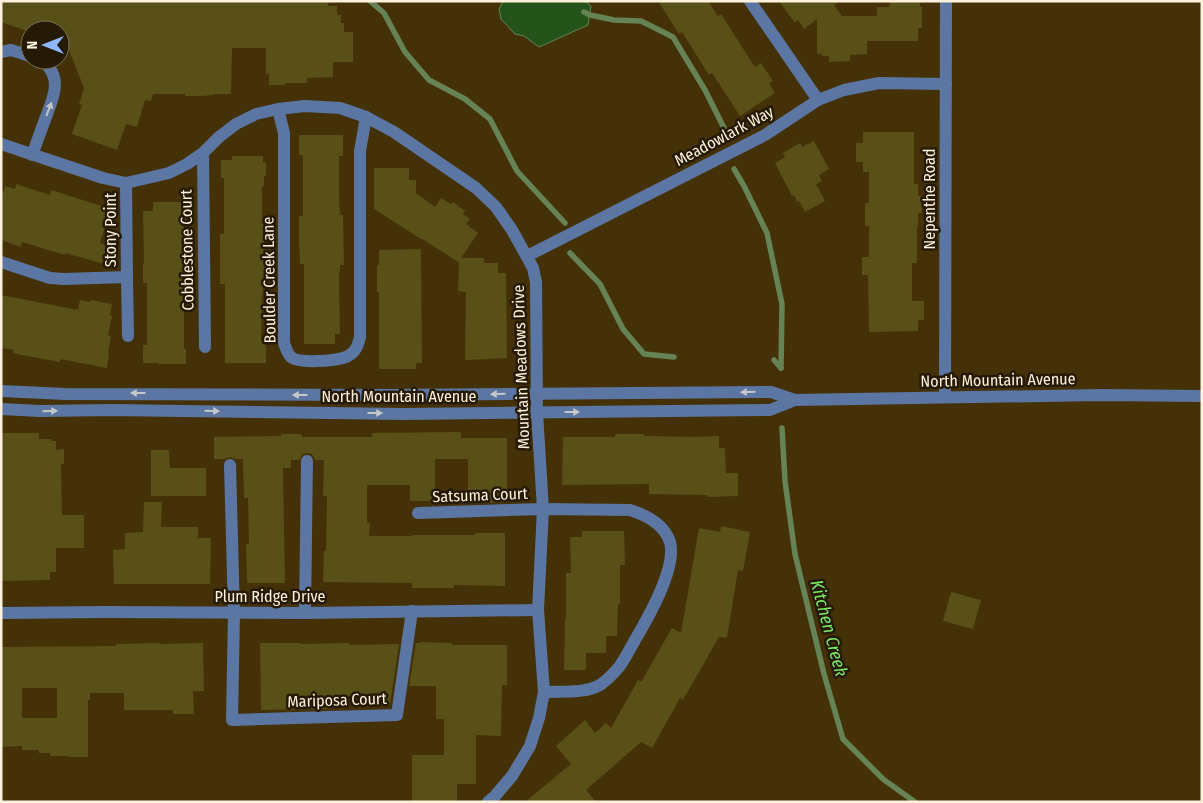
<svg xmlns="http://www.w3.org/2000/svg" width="1203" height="803" font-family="'Fira Sans Condensed',sans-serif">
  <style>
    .water { fill: #25541b; stroke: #668355 }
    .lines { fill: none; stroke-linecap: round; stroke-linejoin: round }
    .stream { stroke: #668355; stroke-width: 5.5 }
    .building { fill: #585017; fill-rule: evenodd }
    .minor { stroke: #5b76a2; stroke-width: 12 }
    .tertiary { stroke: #5b76a2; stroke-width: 12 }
    .oneway { fill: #c6c7c8 }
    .labels { text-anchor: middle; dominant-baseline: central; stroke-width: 5; stroke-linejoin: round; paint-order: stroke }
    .street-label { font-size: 16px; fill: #fff2dd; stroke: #251a05 }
    .water-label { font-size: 18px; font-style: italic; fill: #7be965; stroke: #251a05 }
  </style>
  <rect width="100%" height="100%" fill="#443108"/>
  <!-- water -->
  <path class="water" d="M503 1H585L591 6 588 25 539 47 524 36 515 34 501 19 499 9Z"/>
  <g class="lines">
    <!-- stream -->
    <g class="stream">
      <path d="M370 1 384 13 405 52 429 80 465 99 490 119 517 171 565 223"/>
      <path d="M584 12 590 15 614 20 641 21 673 37 705 90 725 130"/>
      <path d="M734 169 744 186 767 233 782 304 781 368"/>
      <path d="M570 253 600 284 623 329 644 354 674 357"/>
      <path d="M774 360 781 368"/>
      <path d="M782 428 785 481 795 554 824 674 843 739 883 779 915 802"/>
    </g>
  </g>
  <!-- building -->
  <g class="building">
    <path d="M1 1H328V6H337V15H341V23H344V32H353V62H333V77L307 78V83H285V85H269V74H266V48H232L231 94H214V95L200 96H185V94H153L151 101 145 100 137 127 126 124 117 150 72 134 82 105 79 104 84 88 67 45 60 42V30H30V32L1 22Z"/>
    <path d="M658 1H708L718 16 721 14 755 67 761 63 773 81 769 83 775 93 740 116 712 73 709 75 682 32 679 34Z"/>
    <path d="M779 1H840L834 5 842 16H877V7H889L890 1H920V7H922V28H918V41H867V54L850 55V61L829 62V56H822V54H817V19L804 29 798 20 795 23Z"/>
    <path d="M863 132H914V184H918V196H922V213H918V226H917V263H912V301H924V320H918V331L869 332 868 275H862V257H869V226H865V203H869V172H863V162H856V143H863Z"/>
    <path d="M299 135H343V156H339V194L340 215H343L344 265H340V272H339L340 334H335V344H304V264H300L299 236V216H303V155H299Z"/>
    <path d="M814 141 829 169 819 175 822 181 816 184 825 201 805 212 799 201 797 202 794 195 792 196 775 163 785 157 783 153 800 143 802 147Z"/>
    <path d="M232 156H263V162H266V176H264V186H262V225L263 224V234H266V285H263V294H262L261 342H266V363H225V284H220V234H224V178H221V160H232Z"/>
    <path d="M374 168H409V180H416V193L435 207 441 198 451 204 453 202 465 211 463 214 470 219 466 224 478 233 461 258H484V263H498V273H506L507 358 465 360 466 292 458 291 459 261 458 262 421 238V239L374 209Z"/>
    <path d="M16 184 50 195 51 190 111 209 100 243 110 246 104 264 65 253V255L22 242 21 247 1 240V199L5 186 15 189Z"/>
    <path d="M153 202H186V220H184V263H189V285H184V349H186V364H158V363H143V345H147V283H143V263H144L143 211H153Z"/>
    <path d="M421 249 422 363H416V369H379V292H377V265H379V250Z"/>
    <path d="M1 295 78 310 80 300 90 302 91 300 112 304 110 315 112 316 108 335 111 336 108 353H109L107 368 60 359V362L27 356 13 353 14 350 1 348Z"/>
    <path d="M461 432V438H507V502L485 503V497H468V459H435V501H410V485H367V523H370L369 536H412V535H475V533H505V586L454 585V588H412V583L323 582 324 551H326L327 496H323L324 460H315L312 454 307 453 303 454 299 460H291V468H283L285 583H247L246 544H249L248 498H244L243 459H235L230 457 225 459H214V437L281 436V434H302V437H372V433Z"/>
    <path d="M1 433H39V439H51V441H56V450L64 449V464H61L62 515H84V548H56V572H50V580L1 581Z"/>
    <path d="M615 434H644V436L695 437 719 436V448H725L726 473H738V496L707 497V495L649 494V484L562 485 563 437H615Z"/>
    <path d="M151 450H169L170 468H206V496H151Z"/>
    <path d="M144 502H162L161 527H198V538H211L210 584H114L113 550 125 549V533L143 532Z"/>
    <path d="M721 526 750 532 743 571 738 570 727 638 719 637 683 700 680 698 652 748 641 742 586 790 596 802H525L571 764 556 746 585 720 595 733 606 723 611 728 638 680 641 682 672 628 681 633 699 528 720 532Z"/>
    <path d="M582 531H624L625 565H620V604H618L617 636H606V653H586V670H564L565 618H566V573H571L570 537H582Z"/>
    <path d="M951 592 981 600 973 629 943 621Z"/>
    <path d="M420 642 452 643V645H507V685H502L501 736 476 735V784H457V802H412V755H444V719H436V686H409L416 643H420Z"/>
    <path d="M159 643V644L203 643 204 691H193L194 714H173V710H124V693H90V700H88V757H69V756H50V753H39V750H22V746L1 747V647L116 646V644ZM22 688H57V718H22Z"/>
    <path d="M260 643H301V644L350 643V645L399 644 390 705H371V696H330V709L261 710Z"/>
  </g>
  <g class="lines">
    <!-- minor -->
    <g class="minor">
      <path d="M750 1 818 100"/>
      <path d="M1 52 11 50 30 56"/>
      <path d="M278 109 284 133V343C286 348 287 353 291 357 299 364 339 361 348 356 356 352 358 345 360 337V151L366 117"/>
      <path d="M1 144 103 178 126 183 169 173 187 164 203 153 219 137 236 124 256 114 278 109 305 106 340 108 366 117 394 132 476 188 496 207 512 230 533 268 536 282 537 412 543 509 538 610 544 692 539 718 530 746 512 776 495 796 488 802"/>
      <path d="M203 153 205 347"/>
      <path d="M32 155C37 142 41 130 46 117 54 96 63 77 42 60"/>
      <path d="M527 256 765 135 818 100 844 90 879 83 946 84"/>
      <path d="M1 262 50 278 64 279 127 277 126 183"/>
      <path d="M127 277 128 336"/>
      <path d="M945 397 946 1"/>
      <path d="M230 465 234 613 232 720 397 715 412 611"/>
      <path d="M418 513 543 509 630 510C646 515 664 524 670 542 677 568 648 618 635 640 630 649 625 659 619 667 614 673 607 680 600 685 584 694 561 691 544 692"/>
      <path d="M1 613 105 612 305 613 538 610"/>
      <path d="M305 613 307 461"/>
    </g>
    <!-- tertiary -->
    <g class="tertiary">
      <path d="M1 391 65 394 392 395 771 392 795 400"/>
      <path d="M1 409 40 411 112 410 405 414 770 410 795 400 1101 395 1202 396"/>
    </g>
  </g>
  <!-- one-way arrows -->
  <defs><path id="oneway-solid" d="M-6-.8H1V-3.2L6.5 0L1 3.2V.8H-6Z" transform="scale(1.25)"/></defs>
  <g class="oneway">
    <use href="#oneway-solid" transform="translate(49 109) rotate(-69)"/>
    <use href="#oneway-solid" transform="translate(748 392) rotate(179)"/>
    <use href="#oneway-solid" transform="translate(138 393) rotate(-180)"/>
    <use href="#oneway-solid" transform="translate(498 394) rotate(179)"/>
    <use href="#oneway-solid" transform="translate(300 395) rotate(-180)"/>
    <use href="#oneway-solid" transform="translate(50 411) rotate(-1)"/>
    <use href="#oneway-solid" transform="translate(212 411) rotate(1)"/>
    <use href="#oneway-solid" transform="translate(572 412)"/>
    <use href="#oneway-solid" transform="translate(375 413)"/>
  </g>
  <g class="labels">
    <!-- street labels -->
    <g class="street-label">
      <text transform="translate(724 136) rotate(-28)">Meadowlark Way</text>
      <text transform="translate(929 199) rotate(-90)">Nepenthe Road</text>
      <text transform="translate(110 230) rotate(-90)">Stony Point</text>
      <text transform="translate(187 250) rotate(-91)">Cobblestone Court</text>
      <text transform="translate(269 280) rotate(-91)">Boulder Creek Lane</text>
      <text transform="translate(521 367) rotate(-92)">Mountain Meadows Drive</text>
      <text transform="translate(998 380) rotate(-1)">North Mountain Avenue</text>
      <text x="399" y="396">North Mountain Avenue</text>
      <text transform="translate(480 495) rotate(-2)">Satsuma Court</text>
      <text x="270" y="596">Plum Ridge Drive</text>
      <text transform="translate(337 700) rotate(-2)">Mariposa Court</text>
    </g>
    <!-- water labels -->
    <g class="water-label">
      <text transform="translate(829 628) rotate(75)">Kitchen Creek</text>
    </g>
  </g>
  <!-- border -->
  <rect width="1203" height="803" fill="none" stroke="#fff2dd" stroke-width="5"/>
  <!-- north arrow -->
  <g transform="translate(45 45) rotate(270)"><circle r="24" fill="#251a05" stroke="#7c705b"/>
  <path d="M0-4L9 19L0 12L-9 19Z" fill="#8fb8fd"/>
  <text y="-8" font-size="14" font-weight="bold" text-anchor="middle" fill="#fff2dd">N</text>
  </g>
</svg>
